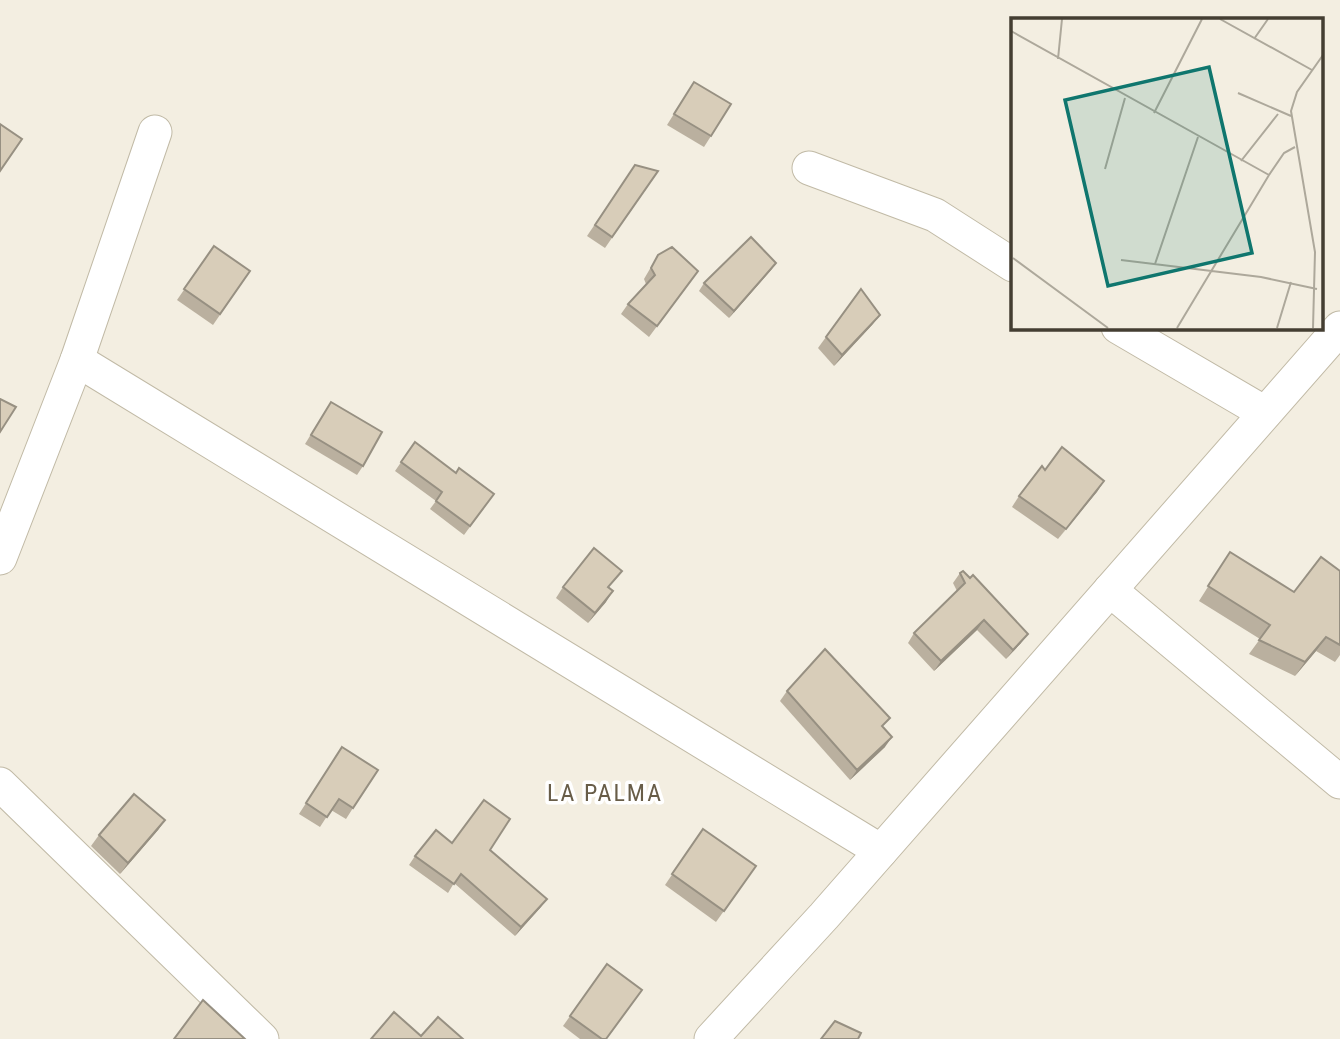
<svg xmlns="http://www.w3.org/2000/svg" width="1340" height="1039" font-family="'Roboto Condensed',sans-serif">
  <style>
    .lines { fill: none; stroke-linecap: round; stroke-linejoin: round }
    .street-casing { stroke: #c1baa6; stroke-width: 35 }
    .street { stroke: #fff; stroke-width: 33 }
    .wall { fill: #bab09f }
    .shaded-wall { fill: #979082 }
    .building { fill: #d8cdb9; stroke: #979082; stroke-width: 2 }
    .labels { text-anchor: middle; dominant-baseline: central; stroke-width: 7; stroke-linejoin: round; paint-order: stroke }
    .quarter-label { font-size: 24px; letter-spacing: 2px; fill: #685d48; stroke: #fff }
    .inset-road { fill: none; stroke: #ada89b; stroke-width: 2 }
    .view { fill: #0f766e; fill-opacity: 0.15; stroke: #0f766e; stroke-width: 3.5 }
    .inset-edge { fill: none; stroke: #443e32; stroke-width: 3.5 }
  </style>
  <rect width="100%" height="100%" fill="#f3eee1"/>
  <g class="lines">
    <defs>
      <g id="street">
        <path d="M809 168 935 215 1013 265"/>
        <path d="M1118 327 1265 413"/>
        <path d="M77 360 881 851"/>
        <path d="M0 558 77 360 155 132"/>
        <path d="M1110 590 1340 782"/>
        <path d="M0 784 262 1039"/>
        <path d="M711 1039 824 916 1340 328"/>
      </g>
    </defs>
    <!-- street casing -->
    <use href="#street" class="street-casing"/>
    <!-- street -->
    <use href="#street" class="street"/>
  </g>
  <!-- wall -->
  <g class="wall">
    <path d="M694 82 711 136 704 147 667 125Z"/>
    <path d="M635 165 658 171 605 248 587 236Z"/>
    <path d="M214 246 250 271 213 325 177 300Z"/>
    <path d="M658 255 698 271 649 337 621 314 628 304 646 284 644 279Z"/>
    <path d="M776 263 771 270 729 318 699 291 704 283Z"/>
    <path d="M861 289 880 315 872 325 834 366 818 348Z"/>
    <path d="M331 402 363 466 357 475 305 444Z"/>
    <path d="M415 442 456 473 494 494 464 535 430 509 436 501 395 471Z"/>
    <path d="M1045 470 1104 481 1058 539 1012 507 1019 496Z"/>
    <path d="M1230 552 1294 592 1340 571V655L1335 662 1316 651 1295 676 1249 654 1260 639 1199 601Z"/>
    <path d="M960 573 1021 643 1006 659 977 630 934 671 908 643 914 633 957 591 953 583Z"/>
    <path d="M563 587 609 588 606 602 588 623 556 598Z"/>
    <path d="M787 691 883 727 885 747 850 780 780 701Z"/>
    <path d="M342 747 353 808 346 819 331 810 320 827 299 814Z"/>
    <path d="M165 820 158 830 120 874 91 846 99 835Z"/>
    <path d="M703 829 756 866 716 922 665 885Z"/>
    <path d="M452 843 490 850 547 899 540 908 515 936 454 883 448 893 409 865 415 856Z"/>
    <path d="M607 964 606 1039H580L563 1026Z"/>
  </g>
  <!-- shaded-wall -->
  <g class="shaded-wall">
    <path d="M776 263 771 270 729 318 734 311Z"/>
    <path d="M880 315 872 325 834 366 842 355Z"/>
    <path d="M1104 481 1097 492 1058 539 1066 529Z"/>
    <path d="M613 591 606 602 588 623 595 613Z"/>
    <path d="M984 620 977 630 934 671 941 661Z"/>
    <path d="M1028 634 1021 643 1006 659 1013 650Z"/>
    <path d="M1326 637 1316 651 1295 676 1305 662Z"/>
    <path d="M892 737 885 747 850 780 857 770Z"/>
    <path d="M165 820 158 830 120 874 128 863Z"/>
    <path d="M547 899 540 908 515 936 521 927Z"/>
  </g>
  <!-- building -->
  <g class="building">
    <path d="M694 82 731 104 711 136 674 114Z"/>
    <path d="M0 124 22 139 0 171Z"/>
    <path d="M635 165 658 171 612 237 595 225Z"/>
    <path d="M751 237 776 263 734 311 704 283Z"/>
    <path d="M214 246 250 271 220 314 184 289Z"/>
    <path d="M672 247 698 271 657 326 628 304 655 275 651 268 658 255Z"/>
    <path d="M861 289 880 315 842 355 826 337Z"/>
    <path d="M0 399 16 407 0 432Z"/>
    <path d="M331 402 382 432 363 466 311 435Z"/>
    <path d="M415 442 456 473 459 468 494 494 470 526 436 501 442 492 401 462Z"/>
    <path d="M1062 447 1104 481 1066 529 1019 496 1042 466 1045 470Z"/>
    <path d="M594 548 622 571 608 587 613 591 595 613 563 587Z"/>
    <path d="M1230 552 1294 592 1321 557 1340 571V645L1326 637 1305 662 1259 640 1270 625 1208 586Z"/>
    <path d="M963 571 970 578 973 575 1028 634 1013 650 984 620 941 661 914 633 965 583 960 573Z"/>
    <path d="M825 649 890 718 882 726 892 737 857 770 787 691Z"/>
    <path d="M342 747 378 770 353 808 339 799 327 817 306 803Z"/>
    <path d="M134 794 165 820 128 863 99 835Z"/>
    <path d="M484 800 510 819 490 850 547 899 521 927 461 874 454 884 415 856 436 830 452 843Z"/>
    <path d="M703 829 756 866 724 911 672 874Z"/>
    <path d="M607 964 642 990 606 1039H602L570 1016Z"/>
    <path d="M203 1000 245 1039H174Z"/>
    <path d="M394 1012 421 1036 438 1017 463 1039H371Z"/>
    <path d="M835 1021 861 1033 858 1039H821Z"/>
  </g>
  <g class="labels">
    <!-- quarter labels -->
    <g class="quarter-label">
      <text x="605" y="793">LA PALMA</text>
    </g>
  </g>
  <!-- overview -->
  <g transform="translate(1011 18)">
    <rect width="312" height="312" fill="#f3eee1"/>
    <path class="inset-road" d="M209 1 301 52M0 13 258 157M243 21 257 1M47 41 51 1M227 75 280 98M143 95 191 1M230 143 267 96M94 151 114 80M2 240 97 310M110 242 250 259 306 271M144 246 187 119M166 310 258 157 273 135 284 129M266 310 280 264M302 310 304 234 280 93 286 74 312 37"/>
    <path class="view" d="M198 49 241 235 97 268 54 82Z"/>
    <rect width="312" height="312" class="inset-edge"/>
  </g>
</svg>
